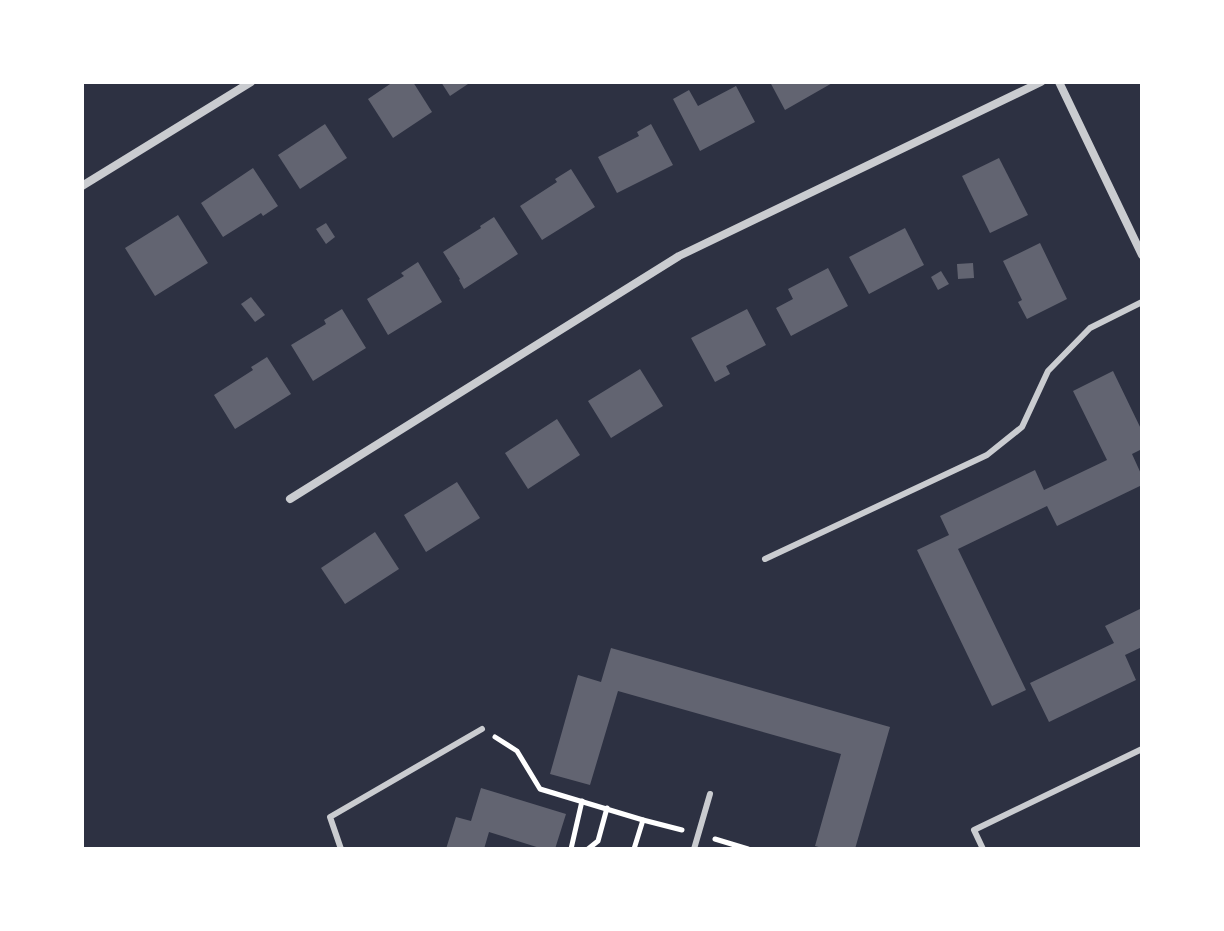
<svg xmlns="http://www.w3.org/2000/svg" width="1224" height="931" font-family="'PT Sans Narrow',sans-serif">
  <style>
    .building { fill: #626471 }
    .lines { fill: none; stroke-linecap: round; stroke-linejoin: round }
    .path { stroke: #fff; stroke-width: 5 }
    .service { stroke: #caccd0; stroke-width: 6 }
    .minor { stroke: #caccd0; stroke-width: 8 }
  </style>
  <rect width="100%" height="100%" fill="#2d3142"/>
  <!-- building -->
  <g class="building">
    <path d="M393 82H413L432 112 393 138 368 99Z"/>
    <path d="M441 82H471L450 96Z"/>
    <path d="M770 82H834L785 110Z"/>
    <path d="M736 86 755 122 700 151 673 99 689 90 698 106Z"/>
    <path d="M325 124 347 158 300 189 278 155Z"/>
    <path d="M651 124 673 165 617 193 598 157 639 136 637 132Z"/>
    <path d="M999 158 1028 215 990 233 962 176Z"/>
    <path d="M253 168 278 206 263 216 261 213 223 237 201 203Z"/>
    <path d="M571 169 595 207 542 240 520 206 557 182 555 179Z"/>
    <path d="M178 215 208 263 155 296 125 248Z"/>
    <path d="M494 217 518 254 464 289 459 280 460 279 443 252 481 228 480 226Z"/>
    <path d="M326 223 335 237 326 244 316 229Z"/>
    <path d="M905 228 924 265 869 294 849 257Z"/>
    <path d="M1040 243 1067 299 1027 319 1018 302 1022 300 1003 261Z"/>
    <path d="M418 262 442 302 388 335 367 299 404 276 401 273Z"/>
    <path d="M973 263 974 278 958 279 957 264Z"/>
    <path d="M828 268 848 306 791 336 776 308 793 299 788 289Z"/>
    <path d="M941 271 949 284 938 290 931 277Z"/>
    <path d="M251 297 265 315 255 322 241 304Z"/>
    <path d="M342 309 366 348 313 381 291 345 326 324 324 320Z"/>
    <path d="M747 309 766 345 726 366 730 374 715 382 691 338Z"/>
    <path d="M267 357 291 394 235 429 214 395 253 370 251 367Z"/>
    <path d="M640 369 663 406 611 438 588 401Z"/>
    <path d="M1113 371 1142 431V449L1132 454 1142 476V485L1057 526 1047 506 958 549 1026 690 992 706 917 550 949 535 940 516 1035 470 1044 490 1107 460 1073 391Z"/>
    <path d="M557 419 580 455 528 489 505 453Z"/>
    <path d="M457 482 480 518 426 552 404 515Z"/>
    <path d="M375 532 399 569 345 604 321 568Z"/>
    <path d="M1142 608V647L1125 655 1136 680 1049 722 1030 683 1114 643 1105 626Z"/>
    <path d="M611 648 890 727 855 849H826L815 846 841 754 618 691 590 785 550 774 578 675 601 682Z"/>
    <path d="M481 788 566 814 555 849H543L489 832 484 849H446L456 817 471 821Z"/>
  </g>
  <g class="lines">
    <!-- path -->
    <g class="path">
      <path d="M495 737 517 751 540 789 643 820 682 830"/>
      <path d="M715 839 748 849"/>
      <path d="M571 849 582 801"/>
      <path d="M588 849 598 841 607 808"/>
      <path d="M634 849 643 820"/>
    </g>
    <!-- service -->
    <g class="service">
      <path d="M765 559 987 455 1022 427 1048 371 1090 328 1142 302"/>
      <path d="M341 849 330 817 482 729"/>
      <path d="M694 849 710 794"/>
      <path d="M983 849 974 830 1142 749"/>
    </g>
    <!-- minor -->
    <g class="minor">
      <path d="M1059 82 1142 255"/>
      <path d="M82 186 251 82"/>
      <path d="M290 499 679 256 1041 82"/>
    </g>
  </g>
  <!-- border -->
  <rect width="1224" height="931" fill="none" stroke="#ffffff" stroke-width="168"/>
</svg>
